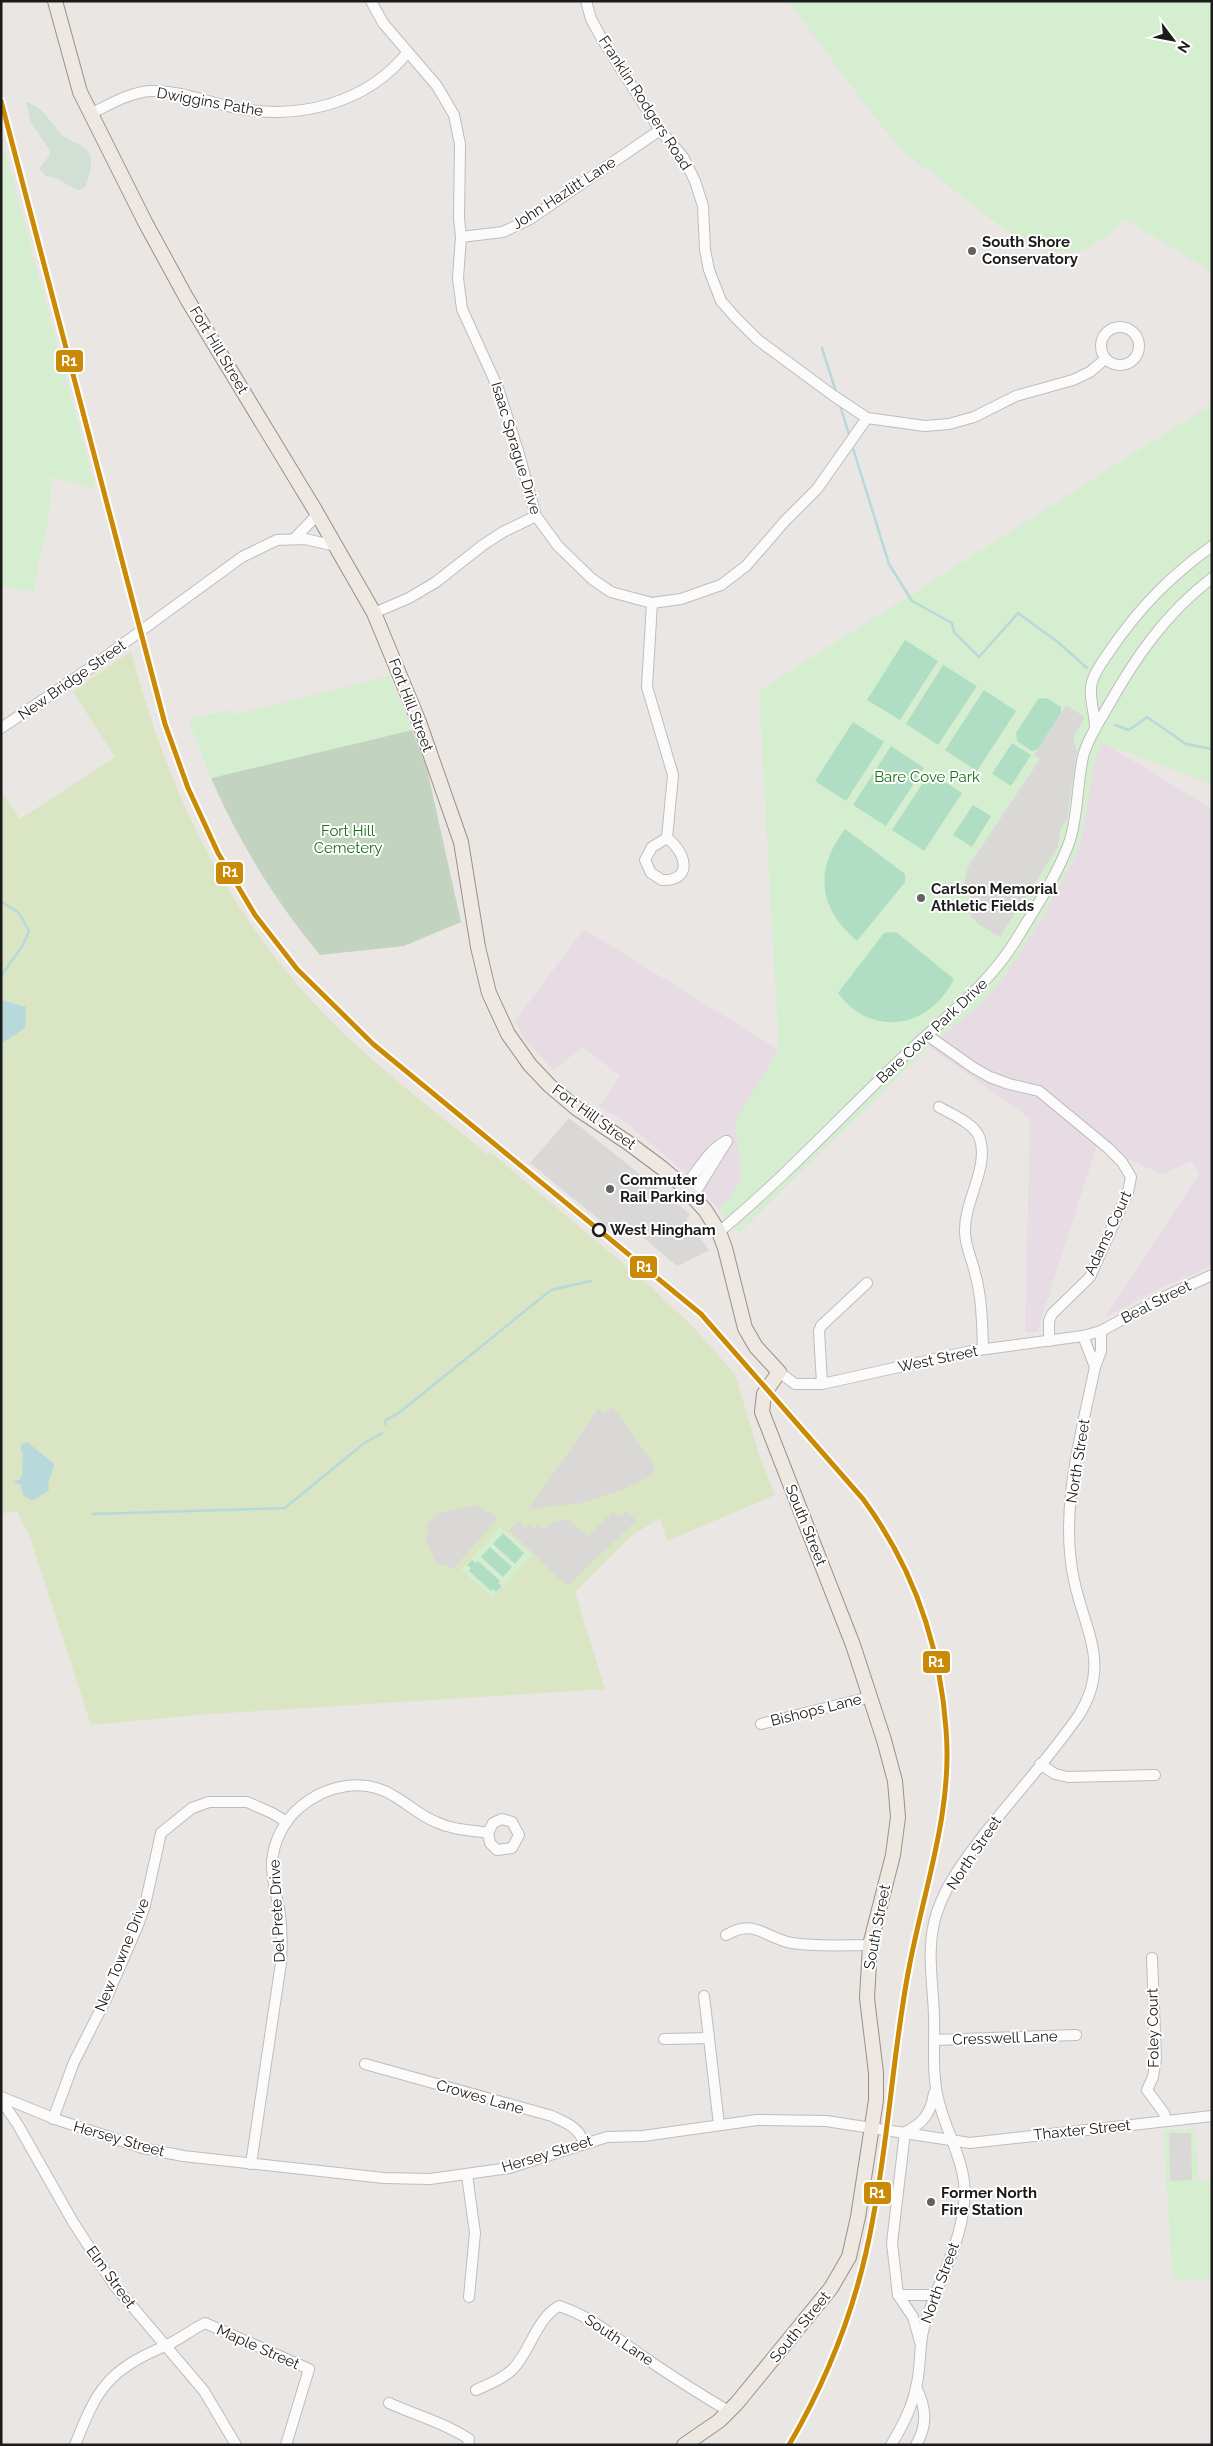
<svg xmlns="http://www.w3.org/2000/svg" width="1213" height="2446" font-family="Raleway,sans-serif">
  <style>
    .industrial { fill: #e7dce4 }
    .grass { fill: #dae5c3 }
    .wetland { fill: #d1dfd5 }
    .cemetery { fill: #c2d3c0 }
    .park { fill: #d4eecf }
    .pitch { fill: #b0dec4 }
    .parking { fill: #d9d8d7 }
    .water { fill: #b8d9db }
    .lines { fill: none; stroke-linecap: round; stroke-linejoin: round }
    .stream { stroke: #b8d9db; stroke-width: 2.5 }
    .minor-casing { stroke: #bfbdbc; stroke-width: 12 }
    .major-casing { stroke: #9d9083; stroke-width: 16 }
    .minor { stroke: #fcfbfb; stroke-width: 10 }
    .major { stroke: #eee8e3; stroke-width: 14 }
    .rail-1-casing { stroke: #fff; stroke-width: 9 }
    .rail-1 { stroke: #cb8a05; stroke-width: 5 }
    .poi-dot { fill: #636261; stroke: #fff; stroke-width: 2 }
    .stop-dot { fill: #fff; stroke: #1b1b1b; stroke-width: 2.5 }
    .labels { text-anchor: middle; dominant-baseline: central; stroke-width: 4; stroke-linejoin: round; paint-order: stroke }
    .street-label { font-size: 15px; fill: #1b1b1b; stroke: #fff }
    .poi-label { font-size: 15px; font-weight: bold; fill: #1b1b1b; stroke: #fff; text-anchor: start }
    .park-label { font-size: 15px; fill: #177011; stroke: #fff }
    .stop-label { font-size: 15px; font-weight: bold; fill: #1b1b1b; stroke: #fff; text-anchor: start }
    .line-badge { stroke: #fff; stroke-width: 2 }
    .badge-label { font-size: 14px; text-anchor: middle; font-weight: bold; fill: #fff }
  </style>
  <rect width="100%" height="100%" fill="#e9e6e4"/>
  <!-- industrial -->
  <g class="industrial">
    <path d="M1104 743 1212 809V1266L1161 1288 1104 1318 1199 1174 1192 1161 1162 1174 1097 1145 1037 1332H1025L1030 1118 929 1047 979 1005 1002 979 1035 930 1075 857 1082 835 1095 759Z"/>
    <path d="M584 929 779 1050 735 1122 742 1176 730 1198 718 1209 702 1189 682 1170 625 1122 599 1106 620 1076 583 1047 553 1070 524 1039 515 1021Z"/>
  </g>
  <!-- grass -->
  <path class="grass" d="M131 651C169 794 225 912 329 1019 377 1068 434 1110 487 1154L490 1152 649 1285 694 1328 735 1374 759 1455 775 1495 667 1541 660 1518 631 1536 575 1592 605 1689 196 1715 91 1725 29 1534 17 1512 1 1513V790L20 819 115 757 73 692Z"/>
  <!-- wetland -->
  <path class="wetland" d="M26 102C42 105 52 125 63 136 70 142 85 144 89 153 94 163 89 178 85 187L79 190C66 186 59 177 46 176L39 169 50 155 49 149 30 121Z"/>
  <!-- cemetery -->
  <path class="cemetery" d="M412 730 427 769 461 922 404 946 320 955C275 901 239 842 211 778Z"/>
  <!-- park -->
  <g class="park">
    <path d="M788 1H1212V272L1125 219C1111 231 1098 246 1079 251 1033 262 974 205 941 179 927 169 911 159 899 146 859 100 825 49 788 1Z"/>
    <path d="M1 135 95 488 52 477 47 532 40 556 34 592 1 585Z"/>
    <path d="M1212 404V784L1103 743 1095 759 1082 835 1075 857 1035 930 1002 979 979 1005 928 1047 739 1233 718 1209 730 1198 742 1176 735 1122 779 1050 759 691Z"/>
    <path d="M390 676 412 730 211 778 188 719 233 710 234 715Z"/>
    <path d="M500 1527 532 1555 493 1598 461 1570Z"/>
    <path d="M1195 2129 1199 2181H1212V2279L1173 2280 1163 2131Z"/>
  </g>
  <!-- pitch -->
  <g class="pitch">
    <path d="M905 640 938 661 900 720 867 700Z"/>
    <path d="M943 665 977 686 938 745 906 724Z"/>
    <path d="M984 690 1016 711 977 771 945 750Z"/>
    <path d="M1047 698 1061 707V713L1038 749 1032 751 1017 741 1016 733 1038 699Z"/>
    <path d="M853 722 884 742 846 801 815 781Z"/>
    <path d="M1012 743 1031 755 1011 786 992 774Z"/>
    <path d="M891 746 924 768 886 826 853 805Z"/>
    <path d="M930 772 962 793 924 851 892 830Z"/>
    <path d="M973 805 991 816 972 847 953 835Z"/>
    <path d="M845 829 905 874V882L857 941C818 908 814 870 845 829Z"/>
    <path d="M896 932 954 979C930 1028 872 1039 838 993L884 933Z"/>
    <path d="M503 1533 524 1553 515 1564 493 1544Z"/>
    <path d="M490 1547 512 1567 503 1577 481 1557Z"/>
    <path d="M472 1560 476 1563 478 1561 500 1581 498 1583 502 1586 496 1592 493 1589 491 1591 469 1571 471 1568 467 1565Z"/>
  </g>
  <!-- parking -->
  <g class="parking">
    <path d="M1066 705 1085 717 1073 738 1077 750 1067 819 1060 830 1058 847 1000 937 978 924 971 916V889L963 888 968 867 1040 759 1034 755Z"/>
    <path d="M569 1118 690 1214 686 1220 709 1250 677 1266 623 1220 613 1231 530 1163Z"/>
    <path d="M612 1406 653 1463 654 1469 651 1476 622 1490 582 1503 529 1509 598 1409 605 1413Z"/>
    <path d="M477 1505 498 1518 452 1570 446 1565H437L425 1537 430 1533 425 1529 438 1513Z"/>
    <path d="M627 1511 636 1521 567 1586 509 1530 518 1521 525 1528 530 1524 535 1528 538 1525 544 1530 553 1522 568 1519 587 1537 613 1512 619 1517Z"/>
    <path d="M1169 2133H1191L1192 2180 1170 2181Z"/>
  </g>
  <!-- water -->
  <g class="water">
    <path d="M1 1000 26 1007 25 1028 1 1044Z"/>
    <path d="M27 1442 53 1463 54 1466 48 1484 49 1490 34 1500C25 1499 21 1494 21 1485L13 1481 20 1480 22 1475 23 1453 20 1449 22 1444Z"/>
  </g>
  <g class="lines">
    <!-- stream -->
    <g class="stream">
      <path d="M822 348 836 392"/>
      <path d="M840 405 850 438"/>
      <path d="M852 445 889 564 912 601 952 623 954 632 979 657 1018 613 1059 643 1087 668"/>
      <path d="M1115 725 1129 730 1147 717 1186 744 1212 749"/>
      <path d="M1 901 19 913 29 931 23 945 1 976"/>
      <path d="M385 1424 386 1420 400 1412 551 1290 591 1281"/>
      <path d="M93 1514 285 1508 363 1444 382 1433"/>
    </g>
    <defs>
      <g id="minor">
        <path d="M371 1 383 23 437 86 454 115 460 144 459 218 461 237 458 278 462 309 498 388 519 454 536 516 558 546 592 579 611 592 652 603 681 599 721 585 746 566 785 521 817 489 867 418"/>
        <path d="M586 1 591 19 602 39 660 130 683 157 695 181 703 206 705 250 709 270 721 301 735 317 758 340 834 396 867 418 925 426 949 424 974 417 1016 396 1073 380 1090 372 1105 359"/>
        <path d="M90 114C109 105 130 92 151 91 182 90 208 103 237 108 298 120 366 104 407 53"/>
        <path d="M461 237 503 232 530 219 660 130"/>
        <circle cx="1120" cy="346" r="19"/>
        <path d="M294 539 318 514"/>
        <path d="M652 603 647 687 673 775 667 838 652 847 645 860 651 873 662 880C694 881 686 852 667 838"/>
        <path d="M374 613 409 598 436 582 483 545 503 532 536 516"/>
        <path d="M1095 727C1095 713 1088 695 1092 682 1095 671 1103 661 1109 652 1139 608 1169 577 1212 546"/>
        <path d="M1 728 90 668 242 557 277 540 305 539 336 546"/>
        <path d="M927 1035 974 1068 990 1077 1009 1084 1039 1091 1108 1148 1122 1162 1131 1177 1128 1192 1090 1277 1052 1314 1049 1321V1341"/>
        <path d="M939 1107C951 1114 976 1124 980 1139 989 1168 964 1201 965 1232 965 1246 972 1259 975 1273 982 1298 982 1323 983 1348"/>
        <path d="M684 1187C699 1170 707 1151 726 1141"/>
        <path d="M693 1196 727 1141"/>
        <path d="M719 1232C785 1177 843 1114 905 1055 944 1018 987 987 1016 940 1034 910 1059 873 1070 840 1078 814 1077 785 1083 757 1087 740 1098 724 1107 708 1135 658 1165 614 1212 578"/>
        <path d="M1083 1336 1095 1367"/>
        <path d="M779 1372 795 1384H822L971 1351 1083 1336 1101 1331 1164 1297 1212 1275"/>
        <path d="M822 1384 819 1331 821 1326 867 1283"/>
        <path d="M761 1724 870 1697"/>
        <path d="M1040 1764 1055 1774 1068 1777 1155 1775"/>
        <path d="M726 1935C756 1918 764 1938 792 1943 816 1947 844 1945 870 1945"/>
        <path d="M1152 1958 1156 2059 1153 2077 1147 2090 1164 2113 1166 2121"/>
        <path d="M704 1996 709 2038"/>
        <path d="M664 2039 709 2038 719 2125"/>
        <path d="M934 2040 1076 2035"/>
        <path d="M365 2064 552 2116C566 2123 579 2127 584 2143"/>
        <path d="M1 2097 58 2120 143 2148 183 2156 384 2178 430 2179 509 2168 607 2137 643 2136 757 2120 826 2121 970 2143 1212 2116"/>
        <path d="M1 2100 18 2125 73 2222 114 2285 204 2391 236 2445"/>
        <path d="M53 2119 74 2062 106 1999 138 1925 145 1905 161 1833 192 1808 209 1802H247L272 1813 287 1822"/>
        <path d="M251 2164 281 1963C282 1946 282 1930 280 1914 277 1896 271 1879 272 1861 274 1841 284 1821 299 1808 326 1785 363 1777 394 1796 408 1804 421 1816 436 1822 453 1830 470 1830 488 1833L490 1843 497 1850 512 1848 519 1835 512 1822 502 1819 493 1823 488 1833"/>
        <path d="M467 2175 475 2233 469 2297"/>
        <path d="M898 2295H934"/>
        <path d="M920 2342 913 2317 898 2295 892 2243 905 2132C923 2124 931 2113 934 2093"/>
        <path d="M476 2390C489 2384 503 2379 513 2369 531 2350 536 2319 559 2306 590 2316 612 2335 638 2353 668 2374 698 2393 730 2412"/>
        <path d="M389 2403C415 2415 445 2423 469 2439L468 2445"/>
        <path d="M75 2445C97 2389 107 2371 165 2346 179 2340 191 2330 205 2323L309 2369 286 2445"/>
        <path d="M891 2445C903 2425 913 2406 917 2383 921 2365 919 2345 924 2327 937 2280 969 2234 964 2182 961 2156 947 2132 940 2106 931 2077 935 2045 934 2015 933 1984 927 1954 934 1923 941 1891 963 1862 982 1837 1014 1796 1050 1757 1079 1715 1111 1664 1085 1632 1074 1580 1059 1510 1081 1435 1095 1367L1101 1351V1331"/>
        <path d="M916 2445C928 2425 926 2407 916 2387"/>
      </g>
      <path id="major" d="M55 1 80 92 145 222 187 299 315 510 374 613 419 722 461 842 478 947 489 993 508 1034 530 1065 550 1086 576 1108 627 1142 662 1168 684 1187 705 1210 719 1232 725 1248 745 1328 756 1347 779 1372 764 1394 762 1412 853 1645 884 1740 895 1781 898 1817 893 1855 870 1945 867 1998 876 2073V2100L858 2217 849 2257 831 2288 737 2403 719 2421 684 2445"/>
    </defs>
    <!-- minor casing -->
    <use href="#minor" class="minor-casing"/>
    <!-- major casing -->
    <use href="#major" class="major-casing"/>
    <!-- minor -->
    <use href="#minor" class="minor"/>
    <!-- major -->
    <use href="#major" class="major"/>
    <defs>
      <path id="rail-1" d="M1 101 165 724 188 788 218 853 255 915 297 969 373 1044 701 1314 863 1499C913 1567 940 1645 946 1729 953 1811 924 1888 909 1968 893 2051 889 2135 873 2218 859 2298 830 2375 789 2445"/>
    </defs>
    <!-- rail-1 casing -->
    <use href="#rail-1" class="rail-1-casing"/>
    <!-- rail-1 -->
    <use href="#rail-1" class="rail-1"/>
  </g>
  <!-- markers -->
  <g class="poi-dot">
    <circle cx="972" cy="251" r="5"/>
    <circle cx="921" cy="898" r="5"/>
    <circle cx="610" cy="1189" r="5"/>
    <circle cx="931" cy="2202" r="5"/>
  </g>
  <circle class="stop-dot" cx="599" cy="1230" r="6"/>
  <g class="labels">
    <!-- street labels -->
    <g class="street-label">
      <text transform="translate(210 102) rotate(10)">Dwiggins Pathe</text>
      <text transform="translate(645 103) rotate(57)">Franklin Rodgers Road</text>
      <text transform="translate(564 193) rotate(-33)">John Hazlitt Lane</text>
      <text transform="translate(219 350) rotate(59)">Fort Hill Street</text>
      <text transform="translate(516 448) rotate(73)">Isaac Sprague Drive</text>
      <text transform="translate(72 680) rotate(-35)">New Bridge Street</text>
      <text transform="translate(411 705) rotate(69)">Fort Hill Street</text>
      <text transform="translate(932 1031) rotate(-43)">Bare Cove Park Drive</text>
      <text transform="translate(594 1117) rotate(36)">Fort Hill Street</text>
      <text transform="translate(1108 1233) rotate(-65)">Adams Court</text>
      <text transform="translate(1156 1302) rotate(-27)">Beal Street</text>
      <text transform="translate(938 1359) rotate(-12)">West Street</text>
      <text transform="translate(1078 1461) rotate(-81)">North Street</text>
      <text transform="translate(806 1525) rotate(68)">South Street</text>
      <text transform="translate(816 1710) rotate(-14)">Bishops Lane</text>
      <text transform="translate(974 1853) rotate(-56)">North Street</text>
      <text transform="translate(277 1911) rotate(-93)">Del Prete Drive</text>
      <text transform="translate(877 1927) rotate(-79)">South Street</text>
      <text transform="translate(122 1955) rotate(-68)">New Towne Drive</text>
      <text transform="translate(1153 2028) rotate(-91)">Foley Court</text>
      <text transform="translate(1005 2038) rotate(-2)">Cresswell Lane</text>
      <text transform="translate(480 2097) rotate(16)">Crowes Lane</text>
      <text transform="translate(1082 2130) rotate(-6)">Thaxter Street</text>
      <text transform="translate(119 2139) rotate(16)">Hersey Street</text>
      <text transform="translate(547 2154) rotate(-17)">Hersey Street</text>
      <text transform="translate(111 2277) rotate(54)">Elm Street</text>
      <text transform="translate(940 2283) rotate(-70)">North Street</text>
      <text transform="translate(800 2327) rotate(-51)">South Street</text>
      <text transform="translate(619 2340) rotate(34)">South Lane</text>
      <text transform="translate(258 2347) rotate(24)">Maple Street</text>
    </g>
    <!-- poi labels -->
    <g class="poi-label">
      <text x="982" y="242">South Shore<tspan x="982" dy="17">Conservatory</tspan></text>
      <text x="931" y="889">Carlson Memorial<tspan x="931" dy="17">Athletic Fields</tspan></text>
      <text x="620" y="1180">Commuter<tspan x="620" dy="17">Rail Parking</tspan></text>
      <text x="941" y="2193">Former North<tspan x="941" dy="17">Fire Station</tspan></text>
    </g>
    <!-- park labels -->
    <g class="park-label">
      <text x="927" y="777">Bare Cove Park</text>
      <text x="348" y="831">Fort Hill<tspan x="348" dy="17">Cemetery</tspan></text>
    </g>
    <!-- stop labels -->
    <g class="stop-label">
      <text x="610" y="1230">West Hingham</text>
    </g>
  </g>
  <g class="line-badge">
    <rect x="55" y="349" width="29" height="24" rx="5" fill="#cb8a05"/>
    <rect x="215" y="861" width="29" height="24" rx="5" fill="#cb8a05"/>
    <rect x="629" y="1255" width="29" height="24" rx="5" fill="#cb8a05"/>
    <rect x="922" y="1650" width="29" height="24" rx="5" fill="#cb8a05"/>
    <rect x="863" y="2181" width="29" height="24" rx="5" fill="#cb8a05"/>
  </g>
  <g class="badge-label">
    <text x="69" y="366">R1</text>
    <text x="230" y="877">R1</text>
    <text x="644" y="1272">R1</text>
    <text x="936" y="1667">R1</text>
    <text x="877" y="2198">R1</text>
  </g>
  <!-- border -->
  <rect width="1213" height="2446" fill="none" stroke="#1b1b1b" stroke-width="5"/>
  <!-- north arrow -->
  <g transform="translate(1173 40) rotate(122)" stroke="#ffffff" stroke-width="4" paint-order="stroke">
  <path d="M0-4L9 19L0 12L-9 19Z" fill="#1b1b1b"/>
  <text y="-8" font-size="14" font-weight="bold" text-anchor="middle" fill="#1b1b1b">N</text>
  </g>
</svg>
